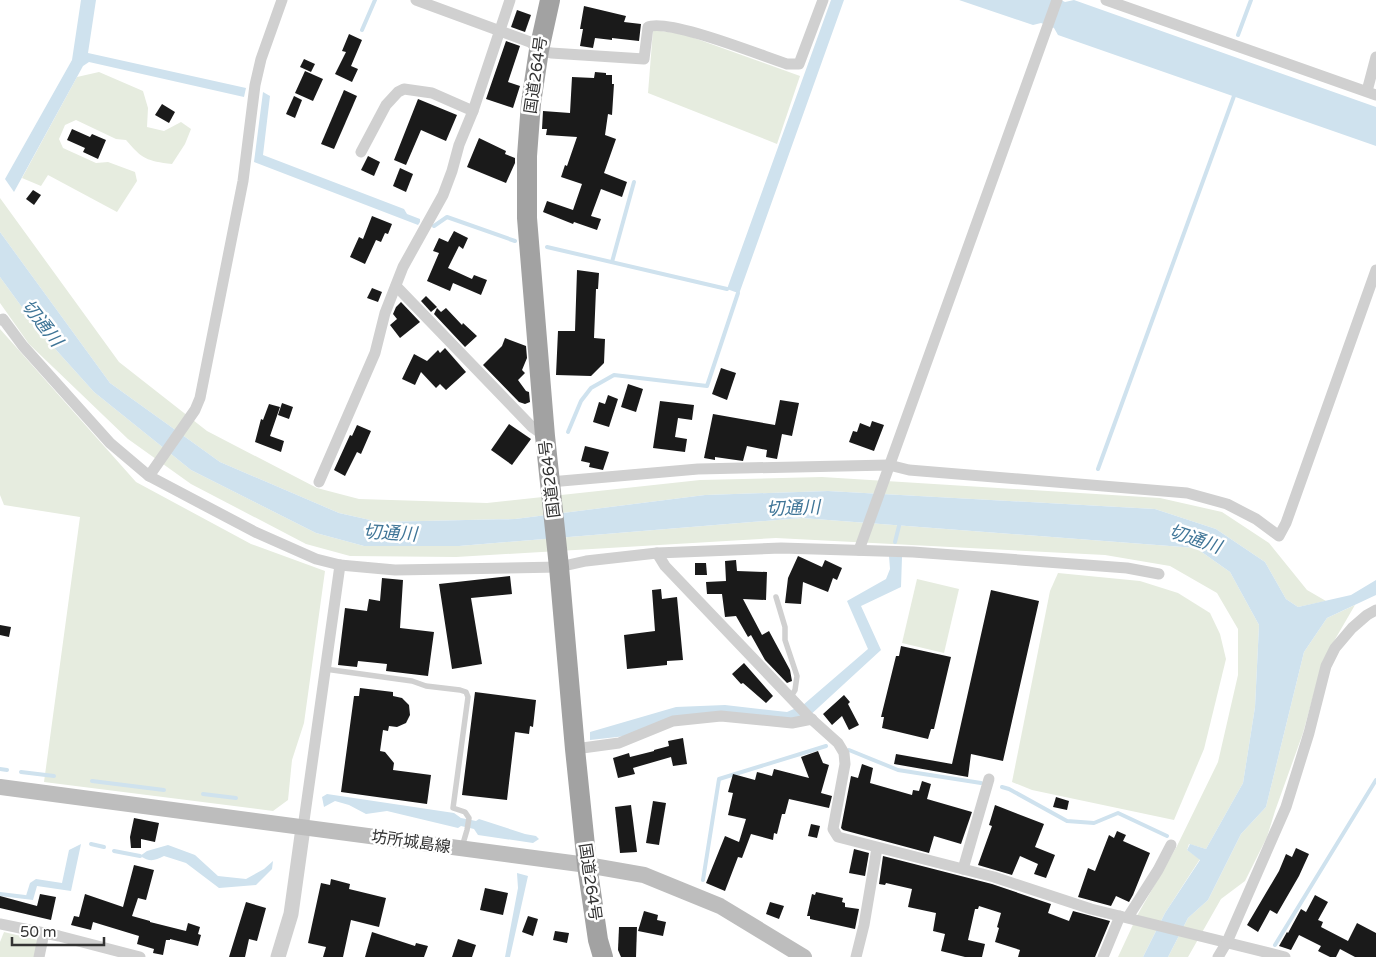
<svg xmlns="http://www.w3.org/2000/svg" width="1376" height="957" font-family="'Varela Round','Noto Sans JP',sans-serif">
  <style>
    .green { fill: #e6ecdf }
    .water { fill: #cfe2ee }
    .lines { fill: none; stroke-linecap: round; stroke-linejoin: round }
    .stream { stroke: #cfe2ee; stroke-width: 4 }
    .building { fill: #1a1a1a }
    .service { stroke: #d0d0d0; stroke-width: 5.5 }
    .minor { stroke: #d0d0d0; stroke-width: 11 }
    .tertiary { stroke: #d0d0d0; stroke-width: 15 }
    .secondary { stroke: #bdbdbd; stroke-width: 16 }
    .trunk { stroke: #a2a2a2; stroke-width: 20 }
    .labels { text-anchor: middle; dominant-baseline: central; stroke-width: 5; stroke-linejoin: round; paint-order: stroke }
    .street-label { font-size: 16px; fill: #333; stroke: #fff }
    .water-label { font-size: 18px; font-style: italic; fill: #3f7597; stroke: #fff }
  </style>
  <rect width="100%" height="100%" fill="#fff"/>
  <!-- green -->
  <g class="green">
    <path d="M653 30 683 34 800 76 777 144 648 93Z"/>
    <path d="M99 72 143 91 148 108 147 127 164 131 181 122 191 129 185 144 172 164C147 161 142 159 126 140L116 139 76 120 65 125 59 139 63 148 96 163 108 162 135 172 137 181 117 212 48 175 41 186 22 178 77 77Z"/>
    <path d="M0 198 119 362 207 431 317 488 359 499 487 503 700 480 822 477 1160 498 1222 512 1269 543 1307 590 1326 601 1298 607 1286 599 1265 562 1216 529 1155 509 828 491 705 495 515 519 379 522 339 513 220 462 110 383 0 232Z"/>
    <path d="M0 277 40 332 94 392 191 470 316 533 364 546H459L802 518 1196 548 1230 572 1259 625 1255 707 1243 783 1206 849 1189 844 1187 850 1200 859 1165 913 1143 957H1118L1138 914 1177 846 1218 762 1238 675V629L1217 593 1170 566 1105 555 776 538 456 557 350 556 306 544 191 484 128 439 29 344 0 303Z"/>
    <path d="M0 329 136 482 251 544 325 571 304 723 292 760 288 800 273 811 44 782 80 517 4 505 0 495Z"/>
    <path d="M1058 573 1140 581 1178 593 1210 613 1220 634 1226 659 1204 749 1174 820 1032 790 1012 782 1050 591Z"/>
    <path d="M917 579 959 589 944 653 902 643Z"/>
    <path d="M1355 605 1323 660 1303 733 1275 811 1267 837 1245 881 1221 899 1188 957H1168L1188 918 1208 900 1241 834 1266 807 1304 652 1327 618Z"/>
    <path d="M4 932 38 940 34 957H0V942Z"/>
  </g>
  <!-- water -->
  <g class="water">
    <path d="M81 0H96L88 53 246 88 244 97 89 62 83 66 14 192 5 179 72 60Z"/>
    <path d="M831 0H844L739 294 738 293 727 289Z"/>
    <path d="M959 0H1061L1065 2 1074 0 1376 107V146L1058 35 1054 28 1041 23 1033 25Z"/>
    <path d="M263 92 270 96 263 155 404 209 407 214 420 219V222L418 225 254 162Z"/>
    <path d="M0 232 110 383 220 462 339 513 379 522 515 519 705 495 828 491 1155 509 1216 529 1265 562 1286 599 1298 607 1351 595 1376 580V595L1327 618 1304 652 1266 807 1241 834 1208 900 1188 918 1168 957H1143L1165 913 1200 860 1187 850 1190 844 1206 849 1243 783 1255 707 1259 625 1230 572 1196 548 802 518 459 546H364L316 533 191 470 94 392 40 332 0 277Z"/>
    <path d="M889 556 902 557 901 587 861 606 881 650 807 718 796 721 721 712 626 736 590 740V732L676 707 725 705 787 712 803 705 868 649 847 601 886 579 890 569Z"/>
    <path d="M327 794 454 813 461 818 476 821 479 819 525 834 536 836 539 839 533 843 478 835 474 829 461 826 458 828 387 811 366 814 349 805 335 801 324 807 322 797Z"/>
    <path d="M81 844 71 891 37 886 33 900 25 899 30 883 36 879 62 883 69 850Z"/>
    <path d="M168 845 195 855 218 876 246 879 264 869 273 861 272 869 256 885 219 888 186 863 164 856C154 861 150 862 140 856L147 851Z"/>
    <path d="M517 873 528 876 510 957H505L518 888Z"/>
  </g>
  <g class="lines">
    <!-- stream -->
    <g class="stream">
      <path d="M362 30 375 0"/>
      <path d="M1238 35 1251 0"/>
      <path d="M434 226 447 217 515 241"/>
      <path d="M547 247 727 289"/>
      <path d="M612 262 634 182"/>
      <path d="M568 432 581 401 591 388 614 375 707 386 738 293"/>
      <path d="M1098 469 1234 96"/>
      <path d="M895 542 900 522"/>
      <path d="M849 750 898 770 981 783"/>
      <path d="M0 769 7 770"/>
      <path d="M21 772 54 776"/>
      <path d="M92 781 164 790"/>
      <path d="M1002 787 1009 789 1067 821 1094 823 1118 813 1167 836"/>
      <path d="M203 794 236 798"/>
      <path d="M91 844 104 847"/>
      <path d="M114 851 140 856"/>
      <path d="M703 880 719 779 826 746"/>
      <path d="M0 894 25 897"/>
      <path d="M1275 945 1376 780"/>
    </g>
  </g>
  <!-- building -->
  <g class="building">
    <path d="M584 6 626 16 624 22 641 24 639 41 612 38V40L595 38 593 48 580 46 583 29H580Z"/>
    <path d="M517 10 531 15 525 32 511 27Z"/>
    <path d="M349 34 362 40 351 66 358 69 352 82 335 74 346 52 342 51Z"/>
    <path d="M506 41 520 46 508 82 520 86 513 108 486 99Z"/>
    <path d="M304 59 315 64 311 72 300 67Z"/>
    <path d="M305 71 323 79 313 101 295 93Z"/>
    <path d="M595 72 606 73V75H612V84H614L612 115 608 114 605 135 616 139 604 173 627 182 622 197 601 189 591 216 601 219 597 230 574 222 573 224 543 212 547 201 573 210 582 184 561 177 565 165 567 166 577 137 546 135 547 129H542L543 111 570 113 572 77 594 78Z"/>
    <path d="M344 90 357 96 334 149 321 144Z"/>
    <path d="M294 96 302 100 295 118 286 114Z"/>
    <path d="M418 99 457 115 446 141 421 130 406 165 394 160Z"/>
    <path d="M162 104 175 112 169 123 155 115Z"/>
    <path d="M72 129 90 137 92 134 106 140 98 159 83 152 85 148 67 140Z"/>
    <path d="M479 138 506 151 505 154 515 158V163L506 183 467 167Z"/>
    <path d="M368 156 380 162 374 176 361 170Z"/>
    <path d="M400 168 413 174 406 192 393 186Z"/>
    <path d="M33 190 41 195 34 205 26 199Z"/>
    <path d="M372 216 392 224 388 234 385 233 381 242 376 240 365 264 350 257 359 237 363 239Z"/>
    <path d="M454 231 468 238 463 249 459 246 448 268 472 279 474 275 487 280 481 295 453 283 450 291 427 281 439 253 433 251 439 238 448 242Z"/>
    <path d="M577 270 599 273 598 289H596L594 338 605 339 604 363 591 376 556 375 558 331H575Z"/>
    <path d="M372 288 382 292 378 302 367 298Z"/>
    <path d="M426 296 437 307 431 312 421 301Z"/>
    <path d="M401 302 420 322 400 338 390 325 397 319 393 314 396 307Z"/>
    <path d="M437 308 441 312 446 308 462 325 463 323 477 336 465 347 434 314Z"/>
    <path d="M505 338 526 346 527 358 522 370 525 373 518 380 526 391 529 392 530 402 525 404 519 402 483 365 502 346Z"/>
    <path d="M445 348 466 372 446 390 440 384 436 388 421 372 415 385 402 379 414 354 427 361 438 350 440 353Z"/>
    <path d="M721 368 736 373 727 400 712 394Z"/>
    <path d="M628 384 643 389 636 412 621 407Z"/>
    <path d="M608 395 618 399 609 427 593 422 599 402 605 404Z"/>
    <path d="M780 400 799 403 792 436 782 434 777 459 766 457 767 450 747 446 743 461 715 457V460L704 458 713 414 775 425Z"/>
    <path d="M660 401 694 405 692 420 678 418 675 437 687 439 685 452 653 448Z"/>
    <path d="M282 403 293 407 289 419 278 415Z"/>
    <path d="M269 404 280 407 270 436 284 441 281 452 255 442 261 419 263 420Z"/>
    <path d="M872 421 884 425 874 451 849 442 853 431 857 432 860 423 870 427Z"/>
    <path d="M509 424 531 439 512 465 491 450Z"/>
    <path d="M357 425 371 431 361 454 357 452 345 476 334 470 350 435 352 436Z"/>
    <path d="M585 446 609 452 603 470 589 467 590 463 581 461Z"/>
    <path d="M798 556 822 567 825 560 842 568 837 580 833 578 828 592 803 582 801 604 785 603 788 578Z"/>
    <path d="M736 560 737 571 767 572 766 600 743 599 762 635 769 631 790 670 792 681 787 683 765 660 751 635 748 637 736 616 725 617 722 594H707L706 582 726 581 725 561Z"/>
    <path d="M695 563H706L707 575H695Z"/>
    <path d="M510 576 512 594 471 598 482 664 452 669 439 584Z"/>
    <path d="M382 578 403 580 400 628 434 632 428 676 386 671 387 664 358 661 357 667 338 665 345 608 367 611 369 599 380 601Z"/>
    <path d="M661 589 662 599 677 597 683 660 667 661V665L627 669 624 635 655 631 652 590Z"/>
    <path d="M991 590 1039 601 1003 761 971 754 968 777 894 764 896 754 952 764Z"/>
    <path d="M0 625 11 627 9 637 0 635Z"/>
    <path d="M901 646 951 657 934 729H931L928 739 882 728 884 717H881L896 656H899Z"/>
    <path d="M744 663 773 696 766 703 743 683 741 684 732 674Z"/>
    <path d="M360 688 393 692V696L402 698 409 705 410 715 406 723 397 727 389 726 388 731 383 730 380 751 385 752 394 763 393 770 431 775 427 804 341 792 354 696H359Z"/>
    <path d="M475 692 536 700 533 727 530 726 529 734 515 732 507 800 462 795Z"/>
    <path d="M844 695 850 702 848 704 859 725 849 730 842 716 832 725 823 714Z"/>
    <path d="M683 738 687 764 673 766 671 757 633 768 635 774 618 778 613 758 629 753 630 757 654 751V750L669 746 668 741Z"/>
    <path d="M818 751 823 763 829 765 821 793 832 796 829 808 789 799 785 814H782L777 834 774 833 773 840 751 834 742 858 738 857 725 891 706 883 725 836 739 842 746 819 728 815 733 793 728 792 733 774 755 780 757 772 772 776 774 769 809 778 801 757Z"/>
    <path d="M862 764 873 768 870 783 912 795 913 790 919 791 922 781 931 784 927 799 972 812 961 844 934 836 929 853 843 830 841 828 851 776 858 778Z"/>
    <path d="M1056 797 1069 801 1067 810 1053 807Z"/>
    <path d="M653 801 666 803 659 845 646 843Z"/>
    <path d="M631 805 637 852 620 853 615 807Z"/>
    <path d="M995 805 1044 824 1035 847 1055 855 1046 878 1034 874 1038 864 1020 856 1012 875 978 865 992 826 989 825Z"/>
    <path d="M134 818 159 823 155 842 141 839V848H131L130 837Z"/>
    <path d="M811 824 820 826 817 838 808 836Z"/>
    <path d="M1117 831 1126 835 1123 841 1150 853 1133 895 1129 902 1116 896 1111 906 1078 897 1088 868 1095 871 1109 835 1114 838Z"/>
    <path d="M1296 848 1309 854 1299 876 1277 914 1270 910 1258 932 1247 925 1279 871 1286 854 1292 857Z"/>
    <path d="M854 849 869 853 865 876 849 873Z"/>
    <path d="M883 856 992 884 1051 904 1048 913 1069 921 1073 911 1110 921 1095 957H1018L1020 950 995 942 999 928 997 927 1001 913 979 906 978 909H975L968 940 985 944 982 957H965L941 951 945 934 933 931 936 913 908 907 912 889 886 883 885 885 879 884Z"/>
    <path d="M134 865 154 870 146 900 138 898 132 916 150 921V922L186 931 188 923 200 927 198 934 201 935 198 946 170 939V940H166L163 955 153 953 154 949 137 944 139 936 93 922 91 930 71 925 74 916 79 917 85 894 123 907Z"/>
    <path d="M331 879 350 884 349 889 386 898 379 927 351 920 343 957H323L326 947 308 943 321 883 330 885Z"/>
    <path d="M485 888 508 893 503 915 480 910Z"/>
    <path d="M816 892 843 898 842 902 845 903V907L859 909 855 929 810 919V916H807L812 894 815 895Z"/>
    <path d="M40 894 56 897 51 920 0 908V896L37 906Z"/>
    <path d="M1315 895 1328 902 1318 920 1323 922 1321 927 1348 941 1357 923 1376 933V957H1355L1340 949 1336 957H1330L1318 951 1321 946 1299 935 1291 950 1279 946 1287 932 1288 933 1301 909 1306 912Z"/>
    <path d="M246 902 266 908 257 941 249 939 245 957H229Z"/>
    <path d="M770 902 784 906 779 919 766 914Z"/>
    <path d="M644 911 658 915 657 920 666 922 663 936 638 931Z"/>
    <path d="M528 916 538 919 533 936 522 932Z"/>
    <path d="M619 927H637L636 957H621L618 950Z"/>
    <path d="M555 931 569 933 567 943 553 940Z"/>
    <path d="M372 932 415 946 416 943 428 946 424 957H365Z"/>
    <path d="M458 939 476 945 472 957H452Z"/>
  </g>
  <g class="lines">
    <!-- service -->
    <g class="service">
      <path d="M776 597 785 627V640L797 676 795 690 790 698"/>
      <path d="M325 669 412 681 426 686 460 690 466 692 468 697 453 808 465 812 469 818 467 830 462 847"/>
    </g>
    <!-- minor -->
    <g class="minor">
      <path d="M416 0 530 42 539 50 551 53 644 59 648 27C668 18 762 56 787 64H799L823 0"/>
      <path d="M1106 0 1376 95"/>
      <path d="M1367 91 1376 57"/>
      <path d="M361 152 386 105 398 92 404 89 432 93 473 111"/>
      <path d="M396 286 532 427 545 436"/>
      <path d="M0 320 3 319 23 346 110 443 149 476 255 532 316 559 340 565 395 570 559 567 586 561 657 553 781 548 913 552 1127 568 1159 574"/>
      <path d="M149 476 195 410 200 398 243 181 255 85 261 59 282 0"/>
      <path d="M319 482 375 353 385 313 403 267 443 195 452 171 459 145 473 111 510 0"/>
      <path d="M550 482 698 469 889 465 909 470 1187 493 1227 504 1256 519 1279 536 1286 523 1376 270"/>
      <path d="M859 550 1057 0"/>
      <path d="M657 553 665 566 809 717 838 743 844 753 845 764 833 829 838 837 994 877 1091 909 1285 957"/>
      <path d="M575 749 619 743 673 721 721 716 792 723 812 719"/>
      <path d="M303 828 340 565"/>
      <path d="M963 869 989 779"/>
      <path d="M1128 917 1158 870 1171 845"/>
      <path d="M0 924 59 936 140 957"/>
      <path d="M39 957 44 933"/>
      <path d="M856 957 864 925 877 848"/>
      <path d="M1103 957 1120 916"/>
      <path d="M1218 957 1227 942 1286 807 1309 733 1326 666 1335 648 1352 628 1367 615 1376 610"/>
    </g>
    <!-- tertiary -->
    <path class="tertiary" d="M278 957 291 914 303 828"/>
    <!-- secondary -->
    <path class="secondary" d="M0 787 587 865 644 875 720 906 804 957"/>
    <!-- trunk -->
    <path class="trunk" d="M550 0 539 50 531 103 527 156V218L545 436 559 567 575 749 587 865 598 940 603 957"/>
  </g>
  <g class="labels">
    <!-- street labels -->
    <g class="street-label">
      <text transform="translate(536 75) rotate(-82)">国道264号</text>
      <text transform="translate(550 479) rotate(-97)">国道264号</text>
      <text transform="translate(411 842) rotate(8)">坊所城島線</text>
      <text transform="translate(590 882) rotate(82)">国道264号</text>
    </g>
    <!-- water labels -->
    <g class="water-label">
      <text transform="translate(42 323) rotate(52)">切通川</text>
      <text transform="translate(793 508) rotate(-2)">切通川</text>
      <text transform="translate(390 533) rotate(3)">切通川</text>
      <text transform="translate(1195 539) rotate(19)">切通川</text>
    </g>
  </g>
  <!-- scale -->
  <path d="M12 937v8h92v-8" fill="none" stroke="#333333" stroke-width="2.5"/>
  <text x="20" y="937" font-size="15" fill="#333333" stroke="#ffffff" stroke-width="4" paint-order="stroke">50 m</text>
</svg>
